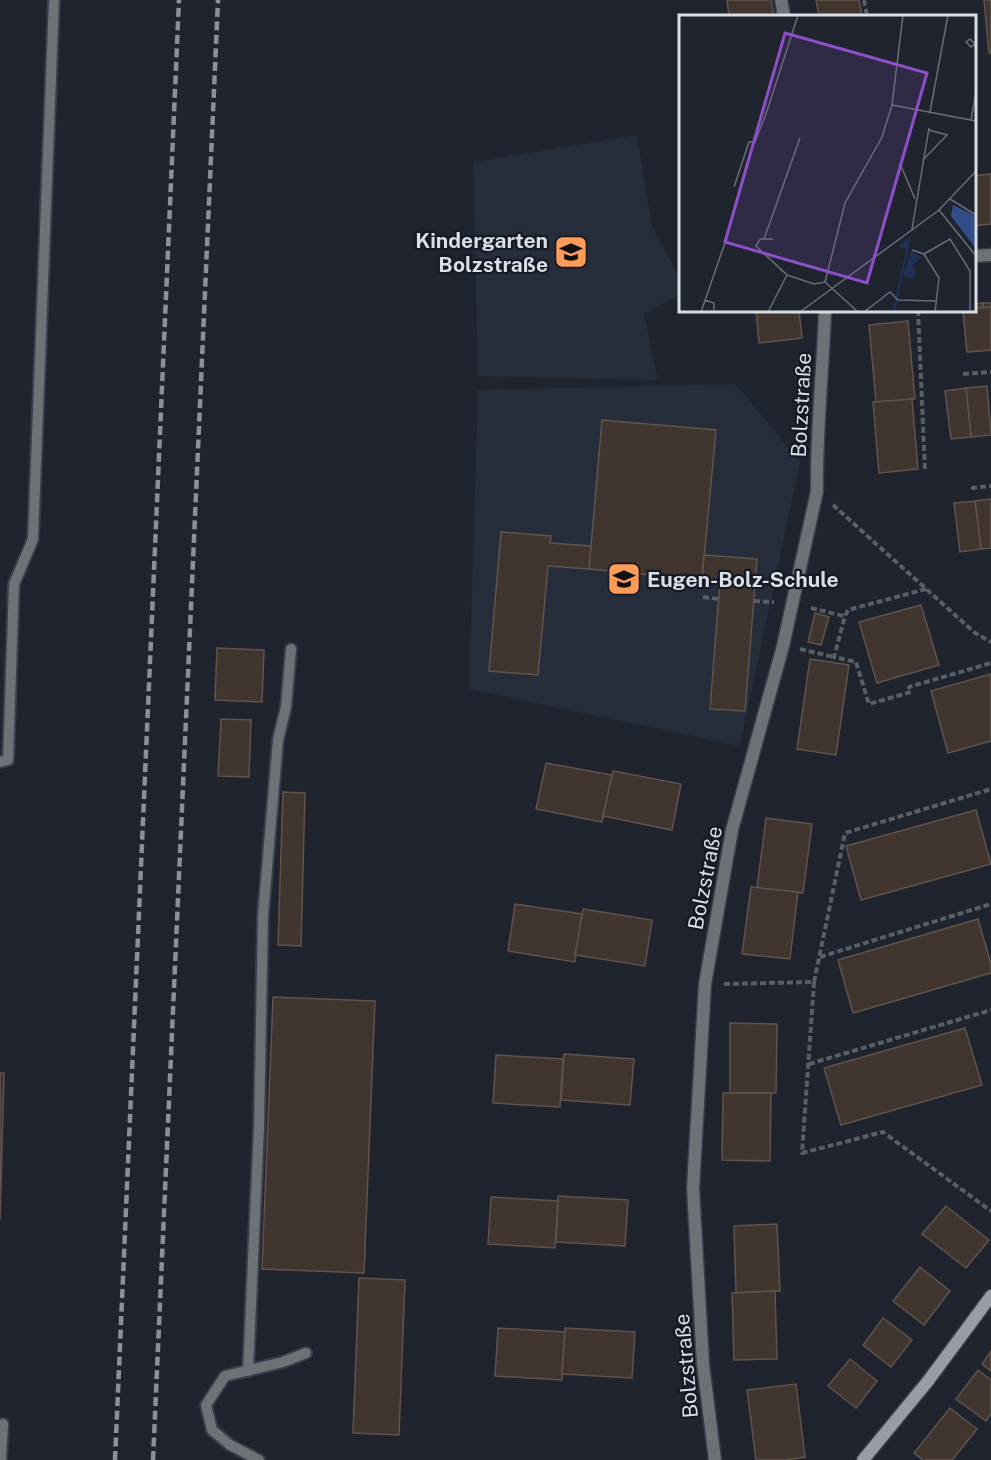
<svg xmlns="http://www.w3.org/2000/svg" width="991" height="1460" font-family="'Public Sans',sans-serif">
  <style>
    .built { fill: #262e3c }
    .building { fill: #41362f; stroke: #60544d; stroke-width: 1.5 }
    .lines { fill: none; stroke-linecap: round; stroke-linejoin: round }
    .service-casing { stroke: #393e48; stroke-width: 14 }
    .minor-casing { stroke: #393e48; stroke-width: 15 }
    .secondary-casing { stroke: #393e48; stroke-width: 15 }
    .path { stroke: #595e67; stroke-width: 4; stroke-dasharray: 6 3; stroke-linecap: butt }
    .service { stroke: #6e7176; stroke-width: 10 }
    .minor { stroke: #6e7176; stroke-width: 12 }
    .secondary { stroke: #989da5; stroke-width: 12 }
    .rail { stroke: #8c9098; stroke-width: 4.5; stroke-dasharray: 9 4.5; stroke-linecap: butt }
    .labels { text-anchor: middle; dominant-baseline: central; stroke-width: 4.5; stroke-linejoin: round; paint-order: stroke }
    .poi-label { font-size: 21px; font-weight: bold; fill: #dadee5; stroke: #161a24; text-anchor: end }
    .street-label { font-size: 21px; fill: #dadee5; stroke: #161a24 }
    .inset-road { fill: none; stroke: #6a6e77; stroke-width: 1.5 }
    .view { fill: #8e50c7; fill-opacity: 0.15; stroke: #8e50c7; stroke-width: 3 }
    .inset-edge { fill: none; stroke: #dadee5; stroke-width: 3 }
  </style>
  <rect width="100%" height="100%" fill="#1f242e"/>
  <!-- built -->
  <g class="built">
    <path d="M637 135 652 226 680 279V295L644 314 658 380 478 376 473 162Z"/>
    <path d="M736 384 800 462 740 746 469 689 478 390Z"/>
  </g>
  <!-- building -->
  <g class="building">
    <path d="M727 0H771L774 16H729Z"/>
    <path d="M816 0H859L862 16H819Z"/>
    <path d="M984 0H991V53H989Z"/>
    <path d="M991 174V224L974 226V176Z"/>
    <path d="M983 303 987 350 967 352 963 310H974V304Z"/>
    <path d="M983 303H991V350H987Z"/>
    <path d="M991 307V350L967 352 963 310H974V308Z"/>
    <path d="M756 310H799L802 338 759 343Z"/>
    <path d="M908 321 915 399 876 402 869 325Z"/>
    <path d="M987 386 991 435 971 437 966 388Z"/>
    <path d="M966 388 971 437 951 439 945 391Z"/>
    <path d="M912 399 918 469 879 473 873 402Z"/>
    <path d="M602 420 716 430 702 580 589 569Z"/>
    <path d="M991 499V548L981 549 975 501Z"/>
    <path d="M975 501 981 549 960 552 954 503Z"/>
    <path d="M501 532 551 536 550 543 591 546 589 569 548 566 538 675 489 671Z"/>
    <path d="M704 555 757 559 745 711 710 709 720 581 702 580Z"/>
    <path d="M921 605 939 665 877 683 859 622Z"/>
    <path d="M815 613 829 617 821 645 808 642Z"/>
    <path d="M217 648 264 650 262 702 215 700Z"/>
    <path d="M810 659 849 665 836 755 797 749Z"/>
    <path d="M991 674V741L948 753 931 691Z"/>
    <path d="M221 719 251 720 249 777 218 776Z"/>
    <path d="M546 763 612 775 602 822 536 809Z"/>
    <path d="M613 771 681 784 672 830 603 816Z"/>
    <path d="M283 792 305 793 301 946 278 945Z"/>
    <path d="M976 810 991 864 861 900 846 846Z"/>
    <path d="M766 818 812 824 803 893 757 888Z"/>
    <path d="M751 887 798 892 790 959 742 954Z"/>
    <path d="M515 904 582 914 575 962 508 951Z"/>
    <path d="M583 909 652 920 645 966 575 955Z"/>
    <path d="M978 919 991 964V973L853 1013 838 960Z"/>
    <path d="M273 997 375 1001 364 1273 262 1269Z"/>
    <path d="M730 1023 777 1024 776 1093H730Z"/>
    <path d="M965 1028 982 1085 841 1125 824 1068Z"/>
    <path d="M564 1054 634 1059 630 1105 561 1100Z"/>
    <path d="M496 1055 563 1059 560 1107 493 1103Z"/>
    <path d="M0 1073H4L0 1220Z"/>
    <path d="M723 1093H771L770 1161 722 1160Z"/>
    <path d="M558 1196 628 1200 625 1246 556 1242Z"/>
    <path d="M491 1197 558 1201 555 1248 488 1244Z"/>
    <path d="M946 1206 989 1240 966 1268 922 1234Z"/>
    <path d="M777 1224 780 1291 736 1293 734 1226Z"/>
    <path d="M920 1267 950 1291 924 1325 893 1301Z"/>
    <path d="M359 1278 405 1280 399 1435 353 1433Z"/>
    <path d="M775 1291 777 1359 734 1360 732 1293Z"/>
    <path d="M883 1318 912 1340 891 1367 863 1345Z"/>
    <path d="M498 1328 565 1332 562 1380 495 1376Z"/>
    <path d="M565 1328 635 1332 632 1378 562 1374Z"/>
    <path d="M991 1351V1371L982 1364Z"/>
    <path d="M850 1359 877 1381 856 1408 828 1386Z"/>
    <path d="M978 1370 991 1380V1414L986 1421 956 1399Z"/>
    <path d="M796 1384 805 1457 785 1460H756L747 1390Z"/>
    <path d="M950 1408 977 1429 952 1460H923L914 1453Z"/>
  </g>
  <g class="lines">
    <defs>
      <g id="service">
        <path d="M0 762 8 760 14 584 33 539 54 0"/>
        <path d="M248 1371 259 1127 263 915 278 740 286 707 291 649"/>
        <path d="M1 1460 3 1424"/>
        <path d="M259 1460 230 1445 212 1430 206 1405 225 1376 283 1362 306 1353"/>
      </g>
      <g id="minor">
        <path d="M781 0 784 16"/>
        <path d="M974 256 991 255"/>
        <path d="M715 1460 703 1364 693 1188 705 984 732 830 783 646 817 491C816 432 823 371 825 310"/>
      </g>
      <path id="secondary" d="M863 1460 928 1381 991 1296"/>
    </defs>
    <!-- service casing -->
    <use href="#service" class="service-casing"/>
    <!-- minor casing -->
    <use href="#minor" class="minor-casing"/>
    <!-- secondary casing -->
    <use href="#secondary" class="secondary-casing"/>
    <!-- path -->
    <g class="path">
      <path d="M864 0 867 16"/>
      <path d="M918 310 925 471"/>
      <path d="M963 374 991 372"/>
      <path d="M971 488 991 486"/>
      <path d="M833 505 975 633 991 642"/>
      <path d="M926 589 848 610 845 616 834 657 856 662 869 704 911 692 909 687 991 663"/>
      <path d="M703 597 719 599"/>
      <path d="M754 601 774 602"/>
      <path d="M811 608 844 616"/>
      <path d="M800 649 834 657"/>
      <path d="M820 957 991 904"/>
      <path d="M814 982 802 1153 883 1132 991 1211"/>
      <path d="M724 984 814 982 845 833 991 789"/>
      <path d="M809 1064 991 1010"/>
    </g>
    <!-- service -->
    <use href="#service" class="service"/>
    <!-- minor -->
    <use href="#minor" class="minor"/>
    <!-- secondary -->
    <use href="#secondary" class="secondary"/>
    <!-- rail -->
    <g class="rail">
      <path d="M115 1460 179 0"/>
      <path d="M153 1460 218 0"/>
    </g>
  </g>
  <!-- icons -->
  <defs>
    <symbol id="school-square" viewBox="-11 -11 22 22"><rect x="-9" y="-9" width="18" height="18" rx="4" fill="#fe9b59" stroke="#161a24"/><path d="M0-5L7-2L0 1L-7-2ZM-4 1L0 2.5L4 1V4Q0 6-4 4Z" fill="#111"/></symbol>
  </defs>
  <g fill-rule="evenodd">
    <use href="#school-square" x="552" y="233" width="38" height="38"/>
    <use href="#school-square" x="605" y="560" width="38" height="38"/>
  </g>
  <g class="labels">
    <!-- poi labels -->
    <g class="poi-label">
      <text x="548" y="240">Kindergarten<tspan x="548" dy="24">Bolzstraße</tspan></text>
      <text x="647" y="579" text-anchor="start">Eugen-Bolz-Schule</text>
    </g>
    <!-- street labels -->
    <g class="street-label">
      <text transform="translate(801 405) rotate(-87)">Bolzstraße</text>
      <text transform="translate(705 878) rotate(-79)">Bolzstraße</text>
      <text transform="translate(686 1366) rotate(-95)">Bolzstraße</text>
    </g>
  </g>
  <!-- overview -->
  <g transform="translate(679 15)">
    <rect width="297" height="297" fill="#1f242e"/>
    <path d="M232 221 216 297H213L227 235 220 231ZM232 236 243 243 234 249 236 264 224 261Z" fill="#1f3156"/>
    <path d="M274 190 297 201V234L272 201Z" fill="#314e88"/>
    <path class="inset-road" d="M296 29 291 24 287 27 292 32 297 29M213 90 297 106M251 97 269 0M292 105 297 78M244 145 268 120 250 115M222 151 236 184M55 172 70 127H76L88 96 119 0M271 184 297 200M260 195 297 241M233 214 250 113M85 224 121 123M94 224H81L77 231 108 260 135 269 146 267 179 297M233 235 245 239 260 263 256 297M245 239 271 224 291 256V297M146 267 166 188 203 122 213 90 224 0M26 285 35 288V297M22 297 48 222M89 297 108 260M121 297 260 195 297 156M185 297 211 277 219 285 258 286"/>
    <path class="view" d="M106 18 248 58 188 268 46 227Z"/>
    <rect width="297" height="297" class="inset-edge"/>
  </g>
</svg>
